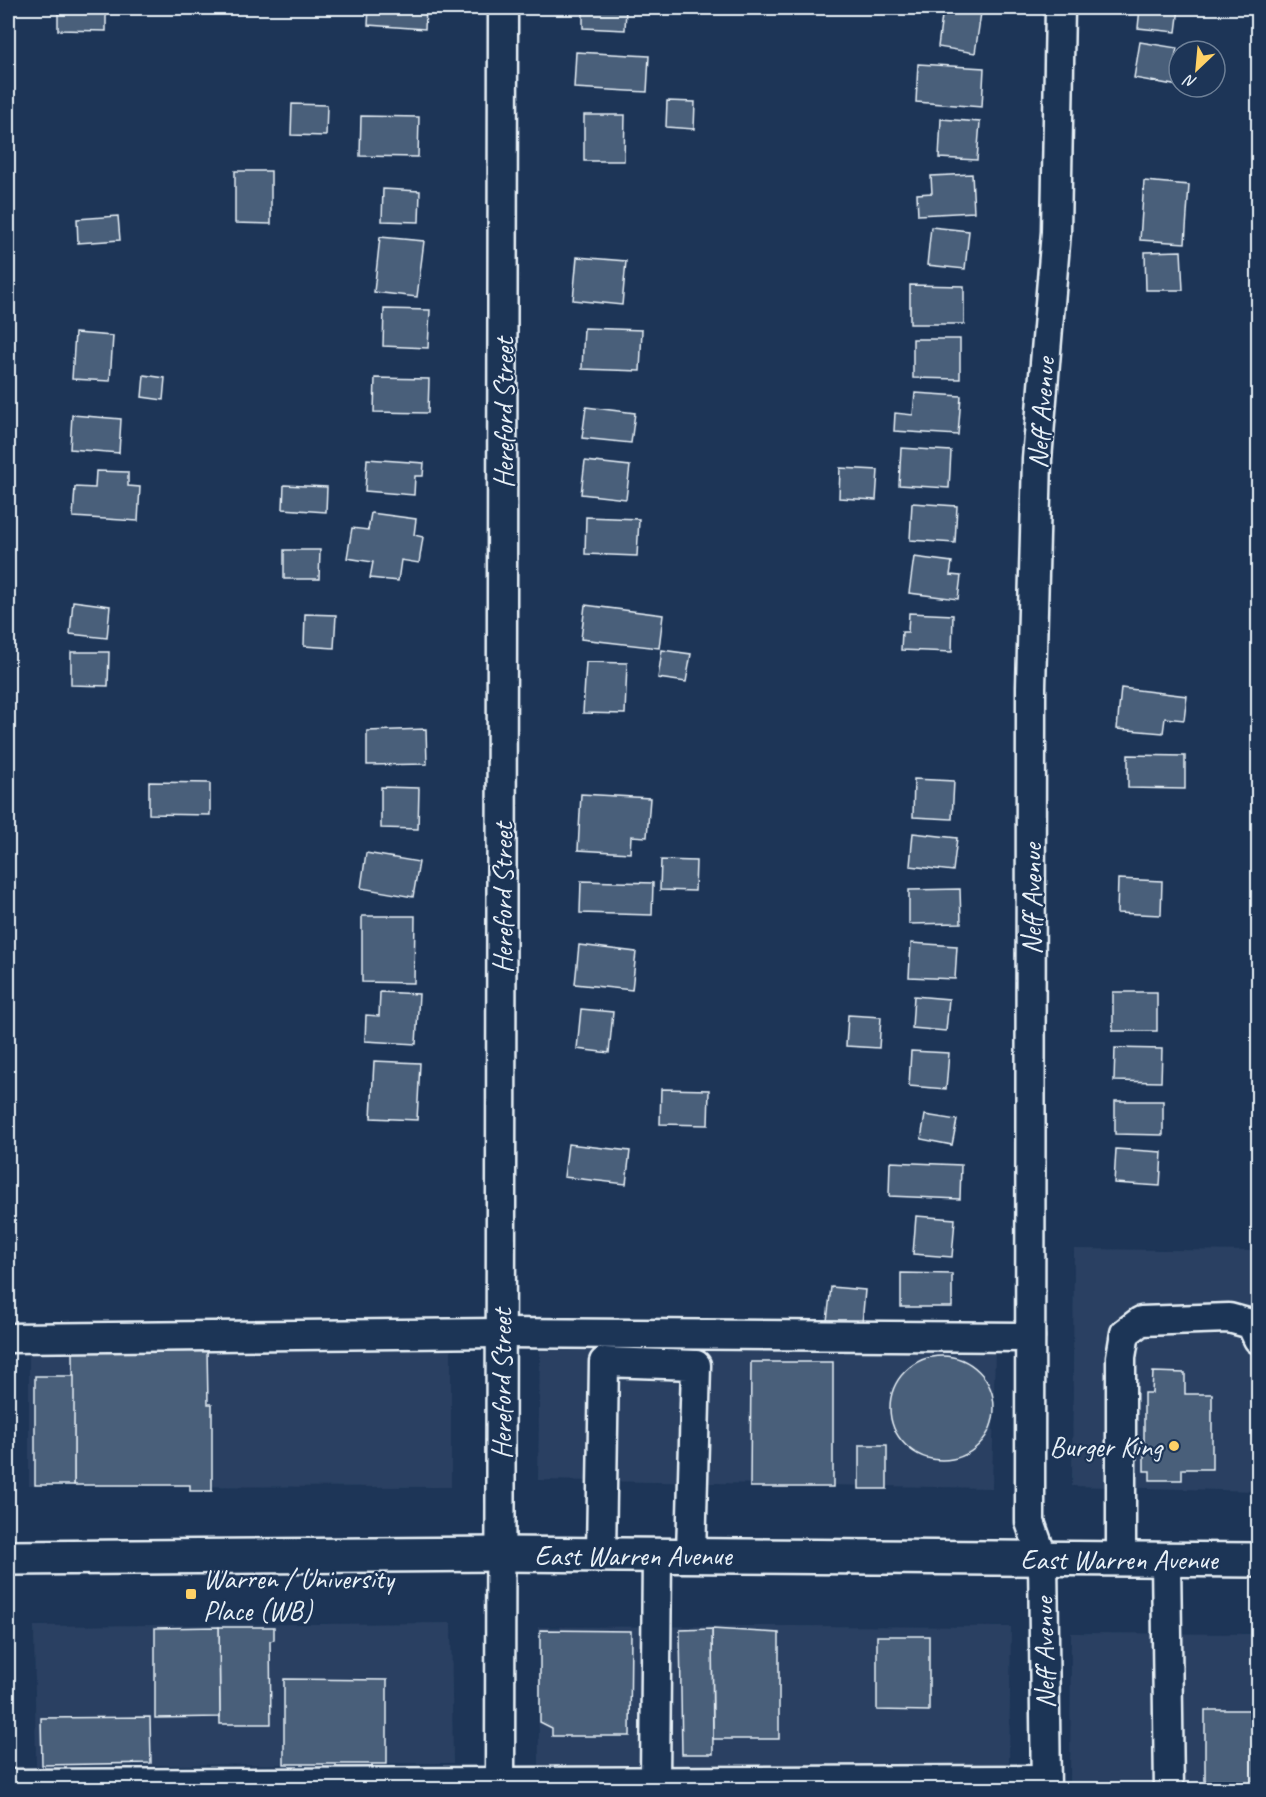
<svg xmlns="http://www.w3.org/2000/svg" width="1266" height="1797" font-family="Caveat,sans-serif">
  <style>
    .built { fill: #2a4162 }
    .building { fill: #495e7a; stroke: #e8f1f8; stroke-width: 1.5 }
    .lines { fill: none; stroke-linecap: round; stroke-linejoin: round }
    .minor-casing { stroke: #e8f1f8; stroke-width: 33 }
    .major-casing { stroke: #e8f1f8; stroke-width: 38 }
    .minor { stroke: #1d3557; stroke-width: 28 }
    .major { stroke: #1d3557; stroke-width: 33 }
    .poi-dot { fill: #ffd166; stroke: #1d3557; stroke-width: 2 }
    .labels { text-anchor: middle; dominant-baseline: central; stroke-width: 4.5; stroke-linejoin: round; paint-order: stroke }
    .street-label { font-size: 28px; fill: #e8f1f8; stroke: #1d3557 }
    .poi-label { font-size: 28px; fill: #e8f1f8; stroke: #1d3557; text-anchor: end }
  </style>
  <rect width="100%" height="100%" fill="#1d3557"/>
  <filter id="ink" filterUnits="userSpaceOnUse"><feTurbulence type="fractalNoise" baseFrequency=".0167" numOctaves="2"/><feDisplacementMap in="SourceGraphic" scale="12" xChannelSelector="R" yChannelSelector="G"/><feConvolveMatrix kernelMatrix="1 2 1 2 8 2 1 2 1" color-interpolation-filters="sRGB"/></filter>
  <g filter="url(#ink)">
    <!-- built -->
    <g class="built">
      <path d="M1074 1249 1258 1251V1491L1072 1486Z"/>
      <path d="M451 1341V1487L29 1486V1345Z"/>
      <path d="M540 1345 995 1346 992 1488 538 1480Z"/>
      <path d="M451 1623 453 1763 36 1766 34 1626Z"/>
      <path d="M785 1626 1011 1627 1009 1764 539 1768 538 1627Z"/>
      <path d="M1071 1633 1258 1634V1789L1070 1790Z"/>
    </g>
    <!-- building -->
    <g class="building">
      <path d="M58 8H106V31L58 30Z"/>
      <path d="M369 8H426L425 29 368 25Z"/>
      <path d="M583 8H626L625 30 583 28Z"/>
      <path d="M943 8 981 13 975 53 938 47Z"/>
      <path d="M1140 8H1179L1176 32 1138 28Z"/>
      <path d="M1140 42 1177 48 1174 63 1179 64V86L1134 78Z"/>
      <path d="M576 52 649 56 647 92 574 88Z"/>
      <path d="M918 64 984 68 982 107 916 102Z"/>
      <path d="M667 101 695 102 694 129 666 127Z"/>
      <path d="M292 104 327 105 326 136 291 135Z"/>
      <path d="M584 115H625L624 161H584Z"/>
      <path d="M361 116 419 117 418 157 360 156Z"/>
      <path d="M941 119 980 122 977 160 939 158Z"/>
      <path d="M235 171H271V224L235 223Z"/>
      <path d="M972 174 974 212 918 215 917 194 932 193 931 176Z"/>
      <path d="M1144 181 1189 185 1185 243 1140 240Z"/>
      <path d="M383 189 420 191 419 222 382 221Z"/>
      <path d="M118 216 120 240 78 243 77 219Z"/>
      <path d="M931 227 969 231 965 269 927 265Z"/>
      <path d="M380 237 424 241 417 297 374 292Z"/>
      <path d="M1181 251 1183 290H1146L1145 252Z"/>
      <path d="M577 257 626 261 622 305 573 300Z"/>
      <path d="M910 285 964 286V324H910Z"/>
      <path d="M384 309 430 310 428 348 383 346Z"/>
      <path d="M584 328 642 330 640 371 582 369Z"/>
      <path d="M75 333 113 336 110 381 72 379Z"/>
      <path d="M913 339H960V379L913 378Z"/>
      <path d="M144 375 165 378 163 400 142 397Z"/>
      <path d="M375 378 429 379 428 413 374 412Z"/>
      <path d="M915 393 961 396 958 435 894 431 895 413 913 415Z"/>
      <path d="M586 407 635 413 631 443 582 438Z"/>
      <path d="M72 415 121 419 119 453 70 449Z"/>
      <path d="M901 448 951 451 949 488 899 485Z"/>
      <path d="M367 459 424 463 423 476H415L414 495 365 491Z"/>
      <path d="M585 461 630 466 626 499 581 494Z"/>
      <path d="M840 468 878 470 876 500 839 498Z"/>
      <path d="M96 471 128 472V486L140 487 138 521 73 517 75 487 95 488Z"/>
      <path d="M284 485 327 487 326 512 283 509Z"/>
      <path d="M912 503 957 506 955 543 910 540Z"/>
      <path d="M371 513 416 519 414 535 423 537 419 563 401 560 398 581 370 578 373 562 347 558 352 528 368 530Z"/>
      <path d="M586 517 639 519 637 556 585 554Z"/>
      <path d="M284 550H320L319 579H284Z"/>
      <path d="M914 557 952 562 950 575 961 576 958 599 909 593Z"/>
      <path d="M73 601 110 606 107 638 70 634Z"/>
      <path d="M585 605 663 615 659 648 581 639Z"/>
      <path d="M909 613 953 615 952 652 901 650 902 632H908Z"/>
      <path d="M305 614 336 615 334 648 304 646Z"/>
      <path d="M662 650 691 654 686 682 658 678Z"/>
      <path d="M71 652H109L108 686 71 685Z"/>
      <path d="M586 662 627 663 625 714 583 713Z"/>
      <path d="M1121 688 1187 696 1184 720 1165 718 1163 733 1117 729Z"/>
      <path d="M426 729 427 764 367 765V731Z"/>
      <path d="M1128 755 1185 756V789L1128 788Z"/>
      <path d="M914 779 954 781 952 819 913 817Z"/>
      <path d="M149 782 210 783V815L149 814Z"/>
      <path d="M381 787 419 788 418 829 381 828Z"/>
      <path d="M581 794 650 798 647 837 631 836 630 853 578 850Z"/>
      <path d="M913 833 957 838 953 871 910 866Z"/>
      <path d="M366 853 419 862 413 897 361 888Z"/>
      <path d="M661 860 696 861 695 891 660 890Z"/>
      <path d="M1118 879 1162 881 1161 915 1117 913Z"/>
      <path d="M581 881 653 883 652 915 580 913Z"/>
      <path d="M960 889 961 923 909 924V890Z"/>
      <path d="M362 916H415L414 983 362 982Z"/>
      <path d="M911 943 957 946 955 979 909 977Z"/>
      <path d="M579 945 636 952 632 990 575 984Z"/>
      <path d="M380 992 419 994 416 1044 365 1041 366 1015 379 1016Z"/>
      <rect x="1113" y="992" width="44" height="39"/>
      <path d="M914 996 949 999 946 1031 912 1028Z"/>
      <path d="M581 1009 613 1012 609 1053 577 1049Z"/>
      <path d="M848 1015 881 1017 879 1048 846 1046Z"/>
      <path d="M1115 1048 1162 1049 1161 1082 1114 1081Z"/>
      <path d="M911 1051 949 1053 946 1089 909 1086Z"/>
      <path d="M374 1061 420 1063 417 1120 371 1118Z"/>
      <path d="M661 1089 709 1090 708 1125 660 1124Z"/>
      <path d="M1115 1101H1163V1135L1115 1134Z"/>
      <path d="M925 1115 957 1120 952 1145 921 1139Z"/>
      <path d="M568 1144 630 1151 626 1184 564 1177Z"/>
      <path d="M1116 1149 1162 1152 1160 1186 1114 1183Z"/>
      <path d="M890 1162 961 1165 960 1199 889 1196Z"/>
      <path d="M916 1216 955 1219 952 1257 913 1254Z"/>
      <path d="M901 1273 952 1274V1307H901Z"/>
      <path d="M831 1287 865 1290 862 1324 827 1321Z"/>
      <path d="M207 1348 208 1404H212V1491H190V1485H74L73 1349Z"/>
      <circle cx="942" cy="1408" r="52"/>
      <path d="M751 1362H833V1487H750Z"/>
      <path d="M1153 1372 1185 1373V1394H1212V1469H1182V1480H1150V1471H1144V1393H1152Z"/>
      <rect x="35" y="1376" width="39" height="109"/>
      <rect x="859" y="1445" width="28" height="44"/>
      <path d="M219 1627H274V1640L270 1641 271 1724H220Z"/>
      <path d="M219 1627 220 1717 155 1718V1628Z"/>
      <path d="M712 1629 779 1633V1739H713Z"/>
      <path d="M712 1629 713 1754H682L680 1630Z"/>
      <path d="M540 1630 631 1631 630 1736H552V1728L540 1722Z"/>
      <path d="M877 1636H929V1711L877 1710Z"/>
      <path d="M284 1679 387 1680V1764H284Z"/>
      <rect x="1205" y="1710" width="53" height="80"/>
      <path d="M150 1717 151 1763 42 1765 41 1718Z"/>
    </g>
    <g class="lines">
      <defs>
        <g id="minor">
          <path d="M8 1338 501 1333 1030 1337"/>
          <path d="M601 1555 604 1362 696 1365 691 1555"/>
          <path d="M1121 1558V1357L1125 1333 1141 1321 1229 1318 1251 1324 1258 1339"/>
          <path d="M1166 1559 1169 1790"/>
          <path d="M655 1781 657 1555"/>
          <path d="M8 1784 1045 1780"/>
          <path d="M500 1790 503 8"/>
          <path d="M1046 1790 1043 1559 1030 1522 1031 687 1037 459 1056 232 1060 8"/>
        </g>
        <path id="major" d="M8 1558 500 1554 1258 1560"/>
      </defs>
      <!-- minor casing -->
      <use href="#minor" class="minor-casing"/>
      <!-- major casing -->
      <use href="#major" class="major-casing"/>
      <!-- minor -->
      <use href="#minor" class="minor"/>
      <!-- major -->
      <use href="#major" class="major"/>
    </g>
  </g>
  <!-- markers -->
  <g class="poi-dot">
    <circle cx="1174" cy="1446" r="6"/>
    <rect x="185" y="1588" width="12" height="12" rx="3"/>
  </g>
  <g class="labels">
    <!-- street labels -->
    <g class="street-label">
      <text transform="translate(503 413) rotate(-90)">Hereford Street</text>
      <text transform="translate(1041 413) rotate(-86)">Neff Avenue</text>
      <text transform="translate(502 898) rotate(-90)">Hereford Street</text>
      <text transform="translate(1031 899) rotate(-90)">Neff Avenue</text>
      <text transform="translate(501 1384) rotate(-90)">Hereford Street</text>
      <text x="633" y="1555">East Warren Avenue</text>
      <text x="1119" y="1559">East Warren Avenue</text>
      <text transform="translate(1044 1653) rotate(-91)">Neff Avenue</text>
    </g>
    <!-- poi labels -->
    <g class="poi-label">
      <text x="1162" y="1446">Burger King</text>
      <text x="203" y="1578" text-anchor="start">Warren / University<tspan x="203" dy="32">Place (WB)</tspan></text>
    </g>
  </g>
  <!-- margin -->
  <rect width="1266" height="1797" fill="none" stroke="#1d3557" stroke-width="30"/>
  <rect x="15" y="15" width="1236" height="1767" fill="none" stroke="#e8f1f8" stroke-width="2" filter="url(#ink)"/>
  <!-- north arrow -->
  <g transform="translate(1197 69) rotate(206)"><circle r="28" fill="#1d3557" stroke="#6e8097" stroke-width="1.5"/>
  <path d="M0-4.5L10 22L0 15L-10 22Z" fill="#ffd166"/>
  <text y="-9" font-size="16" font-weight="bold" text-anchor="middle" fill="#e8f1f8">N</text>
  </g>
</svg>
